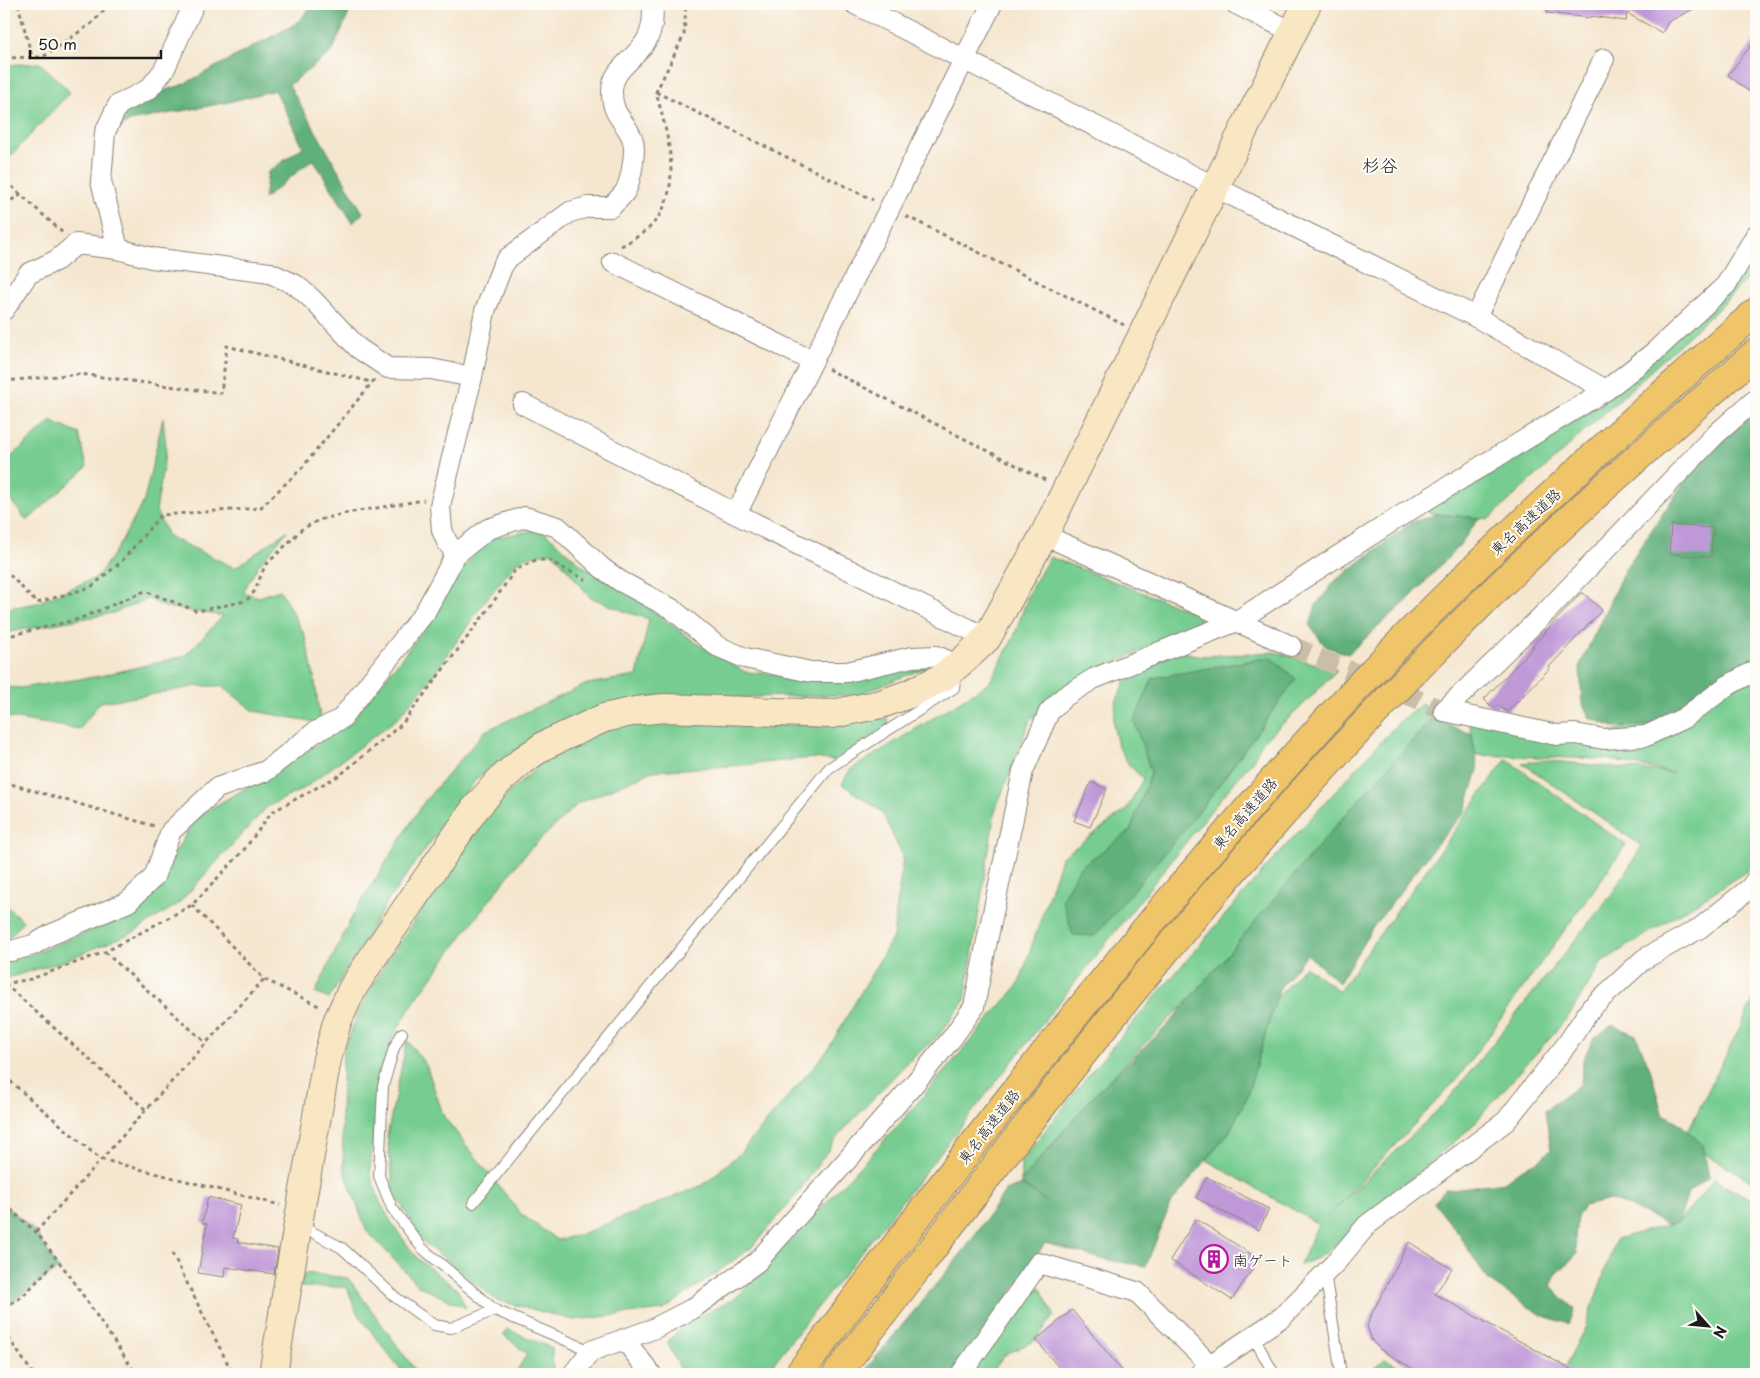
<svg xmlns="http://www.w3.org/2000/svg" width="1760" height="1378" font-family="'Playpen Sans','Klee One',sans-serif">
  <style>
    .green { fill: #77cd91; stroke: #4a7456 }
    .forest { fill: #61b07b; stroke: #3e664c }
    .building { fill: #bf98d8 }
    .lines { fill: none; stroke-linecap: round; stroke-linejoin: round }
    .street-tunnel { stroke: #cabeab; stroke-width: 20; stroke-dasharray: 20 10; stroke-linecap: butt }
    .lane-casing { stroke: #888176; stroke-width: 12 }
    .street-casing { stroke: #888176; stroke-width: 22 }
    .secondary-casing { stroke: #888176; stroke-width: 30 }
    .highway-casing { stroke: #888176; stroke-width: 30 }
    .path { stroke: #888176; stroke-width: 3; stroke-dasharray: 4 4; stroke-linecap: butt }
    .lane { stroke: #fff; stroke-width: 10 }
    .street { stroke: #fff; stroke-width: 20 }
    .secondary { stroke: #f9e7c3; stroke-width: 28 }
    .highway { stroke: #f0c469; stroke-width: 28 }
    .labels { text-anchor: middle; dominant-baseline: central; stroke-width: 4; stroke-linejoin: round; paint-order: stroke }
    .street-label { font-size: 15px; fill: #1c1c1c; stroke: #fdfcf7 }
    .poi-label { font-size: 15px; fill: #1c1c1c; stroke: #fdfcf7; text-anchor: start }
    .quarter-label { font-size: 18px; fill: #1c1c1c; stroke: #fdfcf7 }
  </style>
  <rect width="100%" height="100%" fill="#fdfcf7"/>
  <filter id="ink" filterUnits="userSpaceOnUse"><feTurbulence type="fractalNoise" baseFrequency=".02" numOctaves="2"/><feDisplacementMap in="SourceGraphic" scale="10" xChannelSelector="R" yChannelSelector="G"/><feConvolveMatrix kernelMatrix="1 2 1 2 8 2 1 2 1" color-interpolation-filters="sRGB"/></filter>
  <filter id="wash" filterUnits="userSpaceOnUse"><feTurbulence type="fractalNoise" baseFrequency=".0096" numOctaves="4" result="noise"/><feDisplacementMap in="SourceGraphic" scale="20" xChannelSelector="R" yChannelSelector="G"/><feGaussianBlur stdDeviation="1.12" result="paint"/><feColorMatrix in="noise" values="0 0 0 0 0 0 0 0 0 0 0 0 0 0 0 0 0 1.4 0 .05"/><feComposite in="paint" operator="in"/></filter>
  <g filter="url(#wash)">
    <rect width="100%" height="100%" fill="#f5e6cf"/>
    <!-- green -->
    <g class="green">
      <path d="M40 63 70 92 8 159 4 143V65Z"/>
      <path d="M1756 247V269L1718 309 1489 519 1438 514 1423 511 1600 405Z"/>
      <path d="M163 418 166 448 156 511 168 536 235 568 287 531 258 566 243 592 259 597 280 590 305 636 314 677 321 723 254 711 222 686H198L149 695 100 702 80 729 4 717V687L20 688 100 676 185 656 223 616 165 607 148 599 113 613 4 633V609L37 603 97 577 117 549 144 501Z"/>
      <path d="M51 421 79 434 87 467 27 521 4 492V455L10 458Z"/>
      <path d="M541 529 583 566 625 591 699 645 745 672 840 679 911 665 929 666 858 695 641 699 531 742 477 778 388 901 329 999 315 993 354 913 424 802 485 731 587 684 637 676 649 619 626 612 590 597 553 552 526 557 515 564 482 605 433 676 398 718 303 789 267 807 178 904 134 932 64 961 4 979V959L32 954 103 926 129 912 155 887 196 817 246 788 349 724 426 627 449 585 471 559 480 540Z"/>
      <path d="M1050 557 1196 613 1202 623 1090 674 1030 720 995 811 965 1000 941 1033 905 1065 838 1136 798 1193 751 1248 664 1310 573 1320 496 1300 421 1240 394 1191 387 1136 407 1040 426 1065 444 1117 521 1214 557 1240 579 1235 703 1185 740 1153 827 1051 893 937 903 857 882 812 842 784 850 770 989 683 1014 637 1030 590Z"/>
      <path d="M1181 652 1203 656 1275 652 1337 670 1298 710 1263 741 1253 760 1213 808 765 1374H683L667 1342 686 1323 736 1298 895 1129 1019 984 1061 858 1126 810 1143 779 1129 765 1118 746 1113 724 1116 702 1125 682 1140 666Z"/>
      <path d="M1756 677V856L1747 871 1602 962 1569 1016 1470 1128 1323 1255 1299 1266 1318 1224 1206 1160 1229 1132 1246 1099 1276 998 1305 966 1339 991 1506 759 1626 845 1458 1078 1331 1213 1447 1101 1611 895 1642 846 1522 763 1542 760 1673 773 1606 759 1475 755 1469 720 1609 733Z"/>
      <path d="M1422 704 1433 717 1192 996 1097 1092 1021 1181V1161L1090 1073 1269 864 1398 723Z"/>
      <path d="M887 717 891 730 837 761 813 758 743 765 653 771 579 803 526 853 462 936 414 1002 389 1043 376 1099 370 1173 380 1202 394 1227 418 1259 458 1290 466 1308 419 1286 366 1230 344 1169 341 1113 343 1051 359 1011 386 962 488 812 557 749 624 722 717 723 831 726Z"/>
      <path d="M4 904 23 921 4 944Z"/>
      <path d="M1756 995V1184L1683 1141Z"/>
      <path d="M1714 1179 1756 1202V1374H1561L1585 1328 1616 1239 1679 1222Z"/>
      <path d="M304 1273 348 1278 418 1374H404L357 1313 347 1287H300Z"/>
      <path d="M1040 1287 1054 1315 1036 1340 1003 1356 991 1374H966L1026 1293Z"/>
      <path d="M507 1329 552 1348 553 1372 552 1374H515L527 1354 504 1335Z"/>
      <path d="M1385 1359 1415 1374H1367Z"/>
    </g>
    <!-- forest -->
    <g class="forest">
      <path d="M314 4H353L332 52 289 85 363 213 353 223 313 159 264 199 268 172 303 147 275 90 229 102 130 121 104 140 118 105 182 85 297 23Z"/>
      <path d="M1756 410V661L1695 703 1652 725 1613 727 1590 718 1582 703 1580 665 1625 569 1708 447Z"/>
      <path d="M1438 514 1479 518 1459 546 1408 600 1348 654 1326 647 1310 626 1316 605 1336 580 1412 522Z"/>
      <path d="M1270 657 1296 679 1205 804 1095 936 1073 935 1062 899 1079 868 1130 831 1151 772 1134 721 1153 678Z"/>
      <path d="M1432 719 1472 734 1478 770 1465 812 1435 846 1371 930 1339 983 1307 954 1279 989 1246 1099 1229 1132 1170 1205 1146 1266 1101 1259 1045 1243 956 1374H862L965 1249 1005 1191 1021 1185 1046 1201 1020 1183 1096 1093 1167 1026 1340 821Z"/>
      <path d="M1612 1025 1636 1035 1651 1072 1662 1113 1679 1123 1703 1145 1709 1177 1688 1192 1679 1222 1666 1224 1628 1206 1610 1200 1584 1206 1577 1217 1575 1237 1577 1254 1555 1276 1551 1287 1575 1309 1569 1324 1544 1316 1519 1301 1487 1279 1458 1233 1434 1203 1445 1190 1504 1182 1522 1169 1537 1162 1551 1150 1545 1110 1581 1084 1583 1060 1593 1039Z"/>
      <path d="M4 1204 36 1232 58 1269 4 1308Z"/>
    </g>
    <g id="blocks">
      <!-- building -->
      <g class="building">
        <path d="M1548 4H1703L1668 22 1662 33 1627 13 1626 21 1590 16V18L1547 13Z"/>
        <path d="M1756 39V97L1728 75Z"/>
        <path d="M1671 525 1713 528 1711 557 1669 554Z"/>
        <path d="M1582 592 1602 610 1549 667 1550 668 1507 712 1498 705 1494 709 1484 699 1534 647 1532 646Z"/>
        <path d="M1091 782 1107 789 1090 827 1074 821Z"/>
        <path d="M1207 1177 1269 1209 1259 1230 1196 1198Z"/>
        <path d="M208 1197 241 1205 233 1238 238 1239 237 1242 278 1249 274 1274 225 1267 224 1277 198 1273 207 1224 202 1223Z"/>
        <path d="M1196 1219 1259 1259 1232 1300 1170 1260Z"/>
        <path d="M1409 1242 1452 1269 1435 1294 1579 1374H1422L1381 1350 1372 1341 1367 1326 1371 1315Z"/>
        <path d="M1072 1310 1125 1374H1064L1036 1340Z"/>
      </g>
    </g>
  </g>
  <g filter="url(#ink)">
    <use href="#blocks" fill-opacity="0" stroke="#888176" stroke-width="1"/>
    <g class="lines">
      <!-- street-tunnel -->
      <path class="street-tunnel" d="M1291 646 1444 711"/>
      <defs>
        <g id="lane">
          <path d="M402 1033 394 1048 383 1086 379 1176 392 1208 422 1248 495 1310"/>
          <path d="M473 1203 829 768 954 688 956 673"/>
          <path d="M299 1225 342 1248 395 1297 434 1325 451 1328 495 1310 591 1351"/>
          <path d="M1325 1273 1341 1374"/>
          <path d="M1253 1336 1274 1374"/>
        </g>
        <g id="street">
          <path d="M855 4 1215 187 1476 317 1606 390"/>
          <path d="M1236 4 1293 32"/>
          <path d="M118 249 101 181 105 132 118 105 149 89 164 70 194 4"/>
          <path d="M613 262 812 361"/>
          <path d="M4 310 28 274 57 260 76 244 118 249 152 258 270 273 296 285 312 299 358 348 388 368 431 369 472 377"/>
          <path d="M1476 317 1604 59"/>
          <path d="M523 404 736 514 987 638"/>
          <path d="M736 514 992 4"/>
          <path d="M1044 535 1291 646"/>
          <path d="M456 554 447 542 442 530 440 506 472 377 485 311 502 267 508 258 570 212 588 207H611C615 202 623 196 626 190 631 179 637 149 632 138 625 120 612 116 612 93 611 70 633 61 644 44 653 32 653 18 653 4"/>
          <path d="M1444 711 1548 610 1714 436 1756 399"/>
          <path d="M1444 711 1557 735 1575 734 1604 739 1646 736 1684 718 1727 686 1756 670"/>
          <path d="M4 951H11L33 945 50 935 128 902 154 877 171 831 217 788 266 771 315 732 341 719 425 612 456 554 488 529 525 517 558 527 602 568 620 581 672 609 717 646 745 658 811 672H847L912 657 936 656 958 665"/>
          <path d="M624 1339 651 1374"/>
          <path d="M573 1374 591 1351 653 1329 692 1309 757 1262 909 1090 952 1038 974 1007 987 941 1023 771 1049 712 1064 697 1093 679 1237 621 1402 515 1606 390 1653 353 1726 285 1756 235"/>
          <path d="M961 1374 1039 1263 1137 1292 1210 1365"/>
          <path d="M1200 1374 1210 1365 1282 1317 1337 1261 1367 1225 1506 1121 1567 1044 1591 1008 1644 959 1700 928 1750 888 1756 880"/>
        </g>
        <path id="secondary" d="M273 1374 298 1224 327 1059 337 1022 352 989 377 951 474 810 499 781 523 760 545 745 604 718 636 711 664 708 832 714 881 704 909 694 943 677 967 657 987 638 1044 535 1215 187 1307 4"/>
        <g id="highway">
          <path d="M799 1374C974 1140 1153 907 1353 692 1479 557 1617 433 1756 312"/>
          <path d="M837 1374C977 1191 1114 1005 1267 832 1338 750 1413 671 1490 595 1575 511 1666 432 1756 353"/>
        </g>
      </defs>
      <!-- lane casing -->
      <use href="#lane" class="lane-casing"/>
      <!-- street casing -->
      <use href="#street" class="street-casing"/>
      <!-- secondary casing -->
      <use href="#secondary" class="secondary-casing"/>
      <!-- highway casing -->
      <use href="#highway" class="highway-casing"/>
      <!-- path -->
      <g class="path">
        <path d="M18 4 32 57"/>
        <path d="M4 58 43 57 92 23 110 4"/>
        <path d="M656 92 873 200"/>
        <path d="M4 173 8 183 63 233"/>
        <path d="M4 204 21 195"/>
        <path d="M906 216 1124 325"/>
        <path d="M621 246C631 241 641 235 650 227 686 191 667 134 656 92L684 35 686 4"/>
        <path d="M828 369 1047 481"/>
        <path d="M4 381 80 374 221 393 227 346 371 382 372 381"/>
        <path d="M4 569 37 603 91 587 121 562 161 515 260 508 301 469 375 379"/>
        <path d="M4 637 79 619 145 591 197 611 246 601 254 592 265 566 302 529 319 520 347 513 424 500"/>
        <path d="M4 782 154 826"/>
        <path d="M192 905 264 979 321 1007"/>
        <path d="M105 952 206 1043"/>
        <path d="M4 984 31 979 105 952 192 905 243 851 272 812 340 775 402 724 487 611 515 570 536 560H548L586 580"/>
        <path d="M5 984 146 1110"/>
        <path d="M4 1076 100 1159 280 1205"/>
        <path d="M4 1204 36 1232 70 1276 136 1374"/>
        <path d="M36 1232 264 979"/>
        <path d="M172 1253 233 1374"/>
        <path d="M4 1308 23 1296 57 1260"/>
        <path d="M4 1331 33 1374"/>
      </g>
      <!-- lane -->
      <use href="#lane" class="lane"/>
      <!-- street -->
      <use href="#street" class="street"/>
      <!-- secondary -->
      <use href="#secondary" class="secondary"/>
      <!-- highway -->
      <use href="#highway" class="highway"/>
    </g>
  </g>
  <!-- icons -->
  <defs>
    <symbol id="building-ring" viewBox="-11 -11 22 22"><circle r="9.5" fill="#fdfcf7" stroke="#b5179e" stroke-width="1.5"/><path d="M-4-6H4V6H1V3H-1V6H-4ZM-2.5-4.3h1.7v1.8h-1.7ZM.8-4.3h1.7v1.8H.8ZM-2.5-1h1.7V.8h-1.7ZM.8-1h1.7V.8H.8Z" fill="#b5179e"/></symbol>
  </defs>
  <g fill-rule="evenodd">
    <use href="#building-ring" x="1198" y="1243" width="32" height="32"/>
  </g>
  <g class="labels">
    <!-- street labels -->
    <g class="street-label">
      <text transform="translate(1525 521) rotate(-43)">東名高速道路</text>
      <text transform="translate(1244 813) rotate(-49)">東名高速道路</text>
      <text transform="translate(988 1126) rotate(-52)">東名高速道路</text>
    </g>
    <!-- poi labels -->
    <g class="poi-label">
      <text x="1233" y="1259">南ゲート</text>
    </g>
    <!-- quarter labels -->
    <g class="quarter-label">
      <text x="1380" y="164">杉谷</text>
    </g>
  </g>
  <!-- margin -->
  <rect width="1760" height="1378" fill="none" stroke="#fdfcf7" stroke-width="20"/>
  <!-- north arrow -->
  <g transform="translate(1708 1326) rotate(117)" stroke="#fdfcf7" stroke-width="4" paint-order="stroke">
  <path d="M0-4L9 19L0 12L-9 19Z" fill="#1c1c1c"/>
  <text y="-8" font-size="14" font-weight="bold" text-anchor="middle" fill="#1c1c1c">N</text>
  </g>
  <!-- scale -->
  <path d="M30 50v8h131v-8" fill="none" stroke="#1c1c1c" stroke-width="2.5"/>
  <text x="38" y="50" font-size="15" fill="#1c1c1c" stroke="#fdfcf7" stroke-width="4" paint-order="stroke">50 m</text>
</svg>
